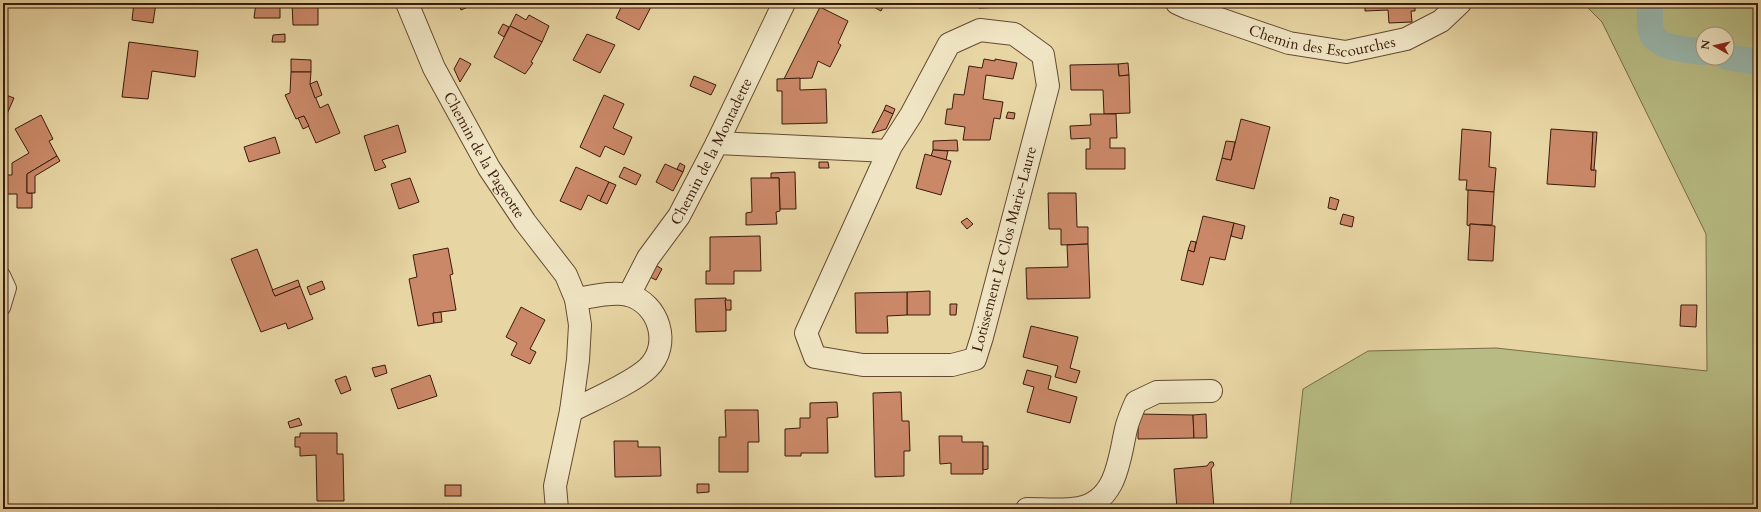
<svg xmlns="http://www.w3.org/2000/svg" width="1761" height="512" font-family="Cardo,serif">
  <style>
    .green { fill: #b8bc84; stroke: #796c48; fill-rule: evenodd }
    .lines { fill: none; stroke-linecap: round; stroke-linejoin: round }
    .canal { stroke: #98b7ae; stroke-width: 26 }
    .building { fill: #ca8868; stroke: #3a1b0b }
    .service-casing { stroke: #654a31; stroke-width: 16 }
    .minor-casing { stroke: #654a31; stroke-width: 24 }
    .tertiary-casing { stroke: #654a31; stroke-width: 24 }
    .service { stroke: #efe4c3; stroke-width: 14 }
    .minor { stroke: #efe4c3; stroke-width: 22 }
    .tertiary { stroke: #efe4c3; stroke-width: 22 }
    .labels { text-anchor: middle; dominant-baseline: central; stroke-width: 3.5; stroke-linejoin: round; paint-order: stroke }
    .street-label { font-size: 15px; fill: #3a1b0b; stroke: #efe4c3 }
  </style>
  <rect width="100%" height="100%" fill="#e7d5a3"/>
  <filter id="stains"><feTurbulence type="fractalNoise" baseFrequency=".005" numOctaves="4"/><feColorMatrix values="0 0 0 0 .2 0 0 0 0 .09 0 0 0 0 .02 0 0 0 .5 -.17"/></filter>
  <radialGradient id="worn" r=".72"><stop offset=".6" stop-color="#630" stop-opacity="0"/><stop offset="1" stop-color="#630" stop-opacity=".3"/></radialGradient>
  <!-- green -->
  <path class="green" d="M1583 3H1758V509H1290L1303 389 1368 351 1496 348 1707 371 1706 234 1602 22ZM1703 34H1727V58H1703Z"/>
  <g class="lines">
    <!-- canal -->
    <g class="canal">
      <path d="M1650 3C1650 12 1649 22 1651 31 1654 48 1689 50 1703 52"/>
      <path d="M1727 57 1758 62"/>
    </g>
  </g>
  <!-- building -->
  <g class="building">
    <path d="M134 3H156L153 23 132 20Z"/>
    <path d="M256 3H280V18H254Z"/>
    <path d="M292 3H318V25H293Z"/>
    <path d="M458 3H477L461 10Z"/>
    <path d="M623 3H653L639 30 616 18Z"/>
    <path d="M866 3H885L881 11Z"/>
    <path d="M979 3H1005V7L979 8Z"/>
    <path d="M1365 3H1415V11H1411L1412 22 1389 23 1388 10 1365 11Z"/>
    <path d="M820 7 848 21 838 43 841 45 830 67 818 61 812 78 784 79Z"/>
    <path d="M516 14 526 20 529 15 549 26 542 42 510 26Z"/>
    <path d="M503 24 509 27 504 37 498 33Z"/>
    <path d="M510 26 542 42 531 62 533 63 525 74 494 57Z"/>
    <path d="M285 34V42H272L273 35Z"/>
    <path d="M587 34 615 45 600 73 573 60Z"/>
    <path d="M129 42 198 51 195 77 152 71 148 99 122 97Z"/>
    <path d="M460 58 471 64 460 82 454 69Z"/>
    <path d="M291 59 311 60V72H291Z"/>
    <path d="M984 59 995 61V59L1017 63 1013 79 986 75 983 99 1003 102 1000 119 994 118 990 140H963L965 127 945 124 947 109H952L954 94 964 95 969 66 982 68Z"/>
    <path d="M1128 63 1129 75 1119 76 1118 64Z"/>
    <path d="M1118 64 1119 76 1129 75 1130 113 1104 114 1103 90H1071L1070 65Z"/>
    <path d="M291 72H311L310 84 320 108 328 104 340 133 316 143 304 116 296 119 285 95 290 93Z"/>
    <path d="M694 76 716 85 711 95 690 86Z"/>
    <path d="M800 78V90L826 89 827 123 782 124V91H777V79Z"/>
    <path d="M317 81 322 95 315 98 310 84Z"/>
    <path d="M3 94 14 98 7 114 3 113Z"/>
    <path d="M604 95 624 104 613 128 632 137 624 155 605 146 600 157 580 147Z"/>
    <path d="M886 105 895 109 893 114 884 110Z"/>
    <path d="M884 110 893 114 886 129 872 133Z"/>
    <path d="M1008 112 1015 113 1014 119 1006 118Z"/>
    <path d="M1090 114H1116L1117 138H1110V148H1125V169H1086V149H1090V138L1071 139 1070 126 1091 125Z"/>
    <path d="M41 115 53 139 49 141 57 156 27 174V193H32V208H17V194H6V232L3 233V175H12V163L29 153 15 129Z"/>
    <path d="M304 116 309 126 303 129 298 118Z"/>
    <path d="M1241 119 1270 127 1254 189 1216 180 1222 158 1231 160Z"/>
    <path d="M398 125 406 152 382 160 386 167 375 171 364 136Z"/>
    <path d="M1462 129 1491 132 1489 167 1496 168 1494 192 1466 190 1467 180H1459Z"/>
    <path d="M1551 129 1593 132 1591 170H1596L1595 187 1547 184Z"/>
    <path d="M1593 132H1597L1594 170H1591Z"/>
    <path d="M275 137 280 153 249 162 244 147Z"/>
    <path d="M957 140 958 151 933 150V141Z"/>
    <path d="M1226 141 1235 142 1231 160 1222 158Z"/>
    <path d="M933 150 948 151 946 160 931 156Z"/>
    <path d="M925 154 951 161 941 195 916 188Z"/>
    <path d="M57 156 60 161 35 176V193H27V174Z"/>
    <path d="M819 162H828L829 168H819Z"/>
    <path d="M680 163 685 166 683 172 677 169Z"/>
    <path d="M665 164 683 172 673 191 656 182Z"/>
    <path d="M576 167 609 182 600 201 588 195 581 210 560 201Z"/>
    <path d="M624 167 641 175 636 185 619 177Z"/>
    <path d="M795 172 796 209H780L779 178H771V173Z"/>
    <path d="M410 178 419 202 399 209 391 184Z"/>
    <path d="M751 178H779L780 211 776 212 777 224 746 225V213L752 212Z"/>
    <path d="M609 182 616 185 607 204 600 201Z"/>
    <path d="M1468 190 1494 192 1492 225 1470 224 1469 226 1467 225Z"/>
    <path d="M1048 193H1076L1077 227H1088V244L1061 245V229H1049Z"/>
    <path d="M1330 197 1339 200 1336 210 1328 208Z"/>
    <path d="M1343 214 1354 217 1352 227 1340 224Z"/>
    <path d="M1203 216 1234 223 1225 260 1210 257 1203 285 1181 280 1188 250 1194 252Z"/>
    <path d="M967 218 973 224 967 229 961 222Z"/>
    <path d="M1234 223 1245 226 1242 239 1231 236Z"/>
    <path d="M1470 224 1495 226 1493 261 1468 260Z"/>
    <path d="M760 236 761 271H734V284H706V271H710V237Z"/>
    <path d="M1191 241 1196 242 1194 252 1188 250Z"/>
    <path d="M1088 244 1090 298 1027 299 1026 268 1068 267 1067 245Z"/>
    <path d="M448 248 453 274 450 275 456 310 433 313 434 323 418 326 409 279 417 277 413 255Z"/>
    <path d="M257 249 275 296 300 286 313 319 288 329 286 323 261 332 231 259Z"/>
    <path d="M654 264 662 269 656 280 648 276Z"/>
    <path d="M298 280 300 286 275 296 272 290Z"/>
    <path d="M322 281 325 289 310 295 307 287Z"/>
    <path d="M930 291V315H907V292Z"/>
    <path d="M907 292V315L887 316 888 333H856L855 293Z"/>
    <path d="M726 298V331L696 332 695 299Z"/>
    <path d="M725 300H731V310H726Z"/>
    <path d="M950 304H957L956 315H950Z"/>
    <path d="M1681 305H1697L1696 327 1680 326Z"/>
    <path d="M521 307 545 320 530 349 536 352 530 364 511 355 517 343 506 337Z"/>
    <path d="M441 312 442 322 434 323 433 313Z"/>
    <path d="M1031 326 1078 337 1070 368 1080 371 1076 383 1055 377 1058 366 1023 357Z"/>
    <path d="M385 365 387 373 375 377 372 368Z"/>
    <path d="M1027 370 1051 376 1048 389 1077 397 1070 423 1027 412 1034 387 1023 384Z"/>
    <path d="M430 375 437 396 398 409 391 389Z"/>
    <path d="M346 376 351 390 341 394 335 380Z"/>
    <path d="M901 392 902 421H909L910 451H904V476L875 477 873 393Z"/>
    <path d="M837 402 838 417 827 418 828 453H801V456H785V429L800 428V418H810V403Z"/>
    <path d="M725 410H758L759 442H748V472H719V437H726Z"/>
    <path d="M1138 414 1193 415 1194 438 1138 439Z"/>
    <path d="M1206 414 1207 438H1194L1193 415Z"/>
    <path d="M299 418 302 425 290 428 288 422Z"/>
    <path d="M300 433H337V454H343L344 501H317L316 455 300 456V447H295V437H300Z"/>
    <path d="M939 436H962V442H983V474H951V463L940 464Z"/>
    <path d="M614 441H638V447H660L661 476 615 477Z"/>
    <path d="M983 446H988V469L983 470Z"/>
    <path d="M1210 462H1213L1214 465 1211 469 1214 509H1177L1174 469 1207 466Z"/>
    <path d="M697 484H709V492L697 493Z"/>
    <rect x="445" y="485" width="16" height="11"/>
  </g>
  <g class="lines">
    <defs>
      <path id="service" d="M3 275 9 288 3 308"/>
      <g id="minor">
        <path id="s1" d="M1177 3 1188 8 1289 43 1346 52 1406 39 1441 21 1460 3"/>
        <path d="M980 30 1014 34 1043 55 1048 86 982 337 975 359 952 365H863L815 357 806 333 891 146 911 115 949 44Z"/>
        <path d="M717 143 888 151"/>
        <path id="s2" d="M629 295 648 258 679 216 717 143 784 3"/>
        <path d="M571 411C592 400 631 384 648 368 672 345 659 303 628 295 614 291 590 297 576 299"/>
        <path d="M1027 509C1044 509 1063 511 1079 508 1117 501 1119 459 1126 429 1128 420 1132 411 1136 402L1157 392 1211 391"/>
      </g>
      <g id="tertiary">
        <path id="s3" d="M407 3 434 68 489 168 525 222 566 275 576 299 580 325 578 360 571 411 555 486 557 509"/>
      </g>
    </defs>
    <!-- service casing -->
    <use href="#service" class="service-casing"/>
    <!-- minor casing -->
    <use href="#minor" class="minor-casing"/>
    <!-- tertiary casing -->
    <use href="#tertiary" class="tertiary-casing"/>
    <!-- service -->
    <use href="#service" class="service"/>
    <!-- minor -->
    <use href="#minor" class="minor"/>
    <!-- tertiary -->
    <use href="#tertiary" class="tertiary"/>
  </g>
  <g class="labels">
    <!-- street labels -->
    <g class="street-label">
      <text stroke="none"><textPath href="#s1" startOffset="152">Chemin des Escourches</textPath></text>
      <text stroke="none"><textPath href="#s2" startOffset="166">Chemin de la Montadette</textPath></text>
      <text stroke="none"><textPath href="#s3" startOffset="171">Chemin de la Pageotte</textPath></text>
      <text transform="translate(1004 249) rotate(-75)">Lotissement Le Clos Marie-Laure</text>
    </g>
  </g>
  <!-- margin -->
  <rect width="1761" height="512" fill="none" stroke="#e7d5a3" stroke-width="16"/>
  <rect x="4" y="4" width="1753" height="504" fill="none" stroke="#3a1b0b" stroke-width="2"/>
  <rect x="8" y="8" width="1745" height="496" fill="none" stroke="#3a1b0b"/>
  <!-- north arrow -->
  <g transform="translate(1715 46) rotate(278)"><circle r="19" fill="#efe4c3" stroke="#a79479"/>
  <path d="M0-3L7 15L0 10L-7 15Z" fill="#8f2418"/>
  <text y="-6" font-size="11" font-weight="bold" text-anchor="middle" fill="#3a1b0b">N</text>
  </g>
  <rect width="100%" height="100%" filter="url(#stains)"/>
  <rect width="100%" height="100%" fill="url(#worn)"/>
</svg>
